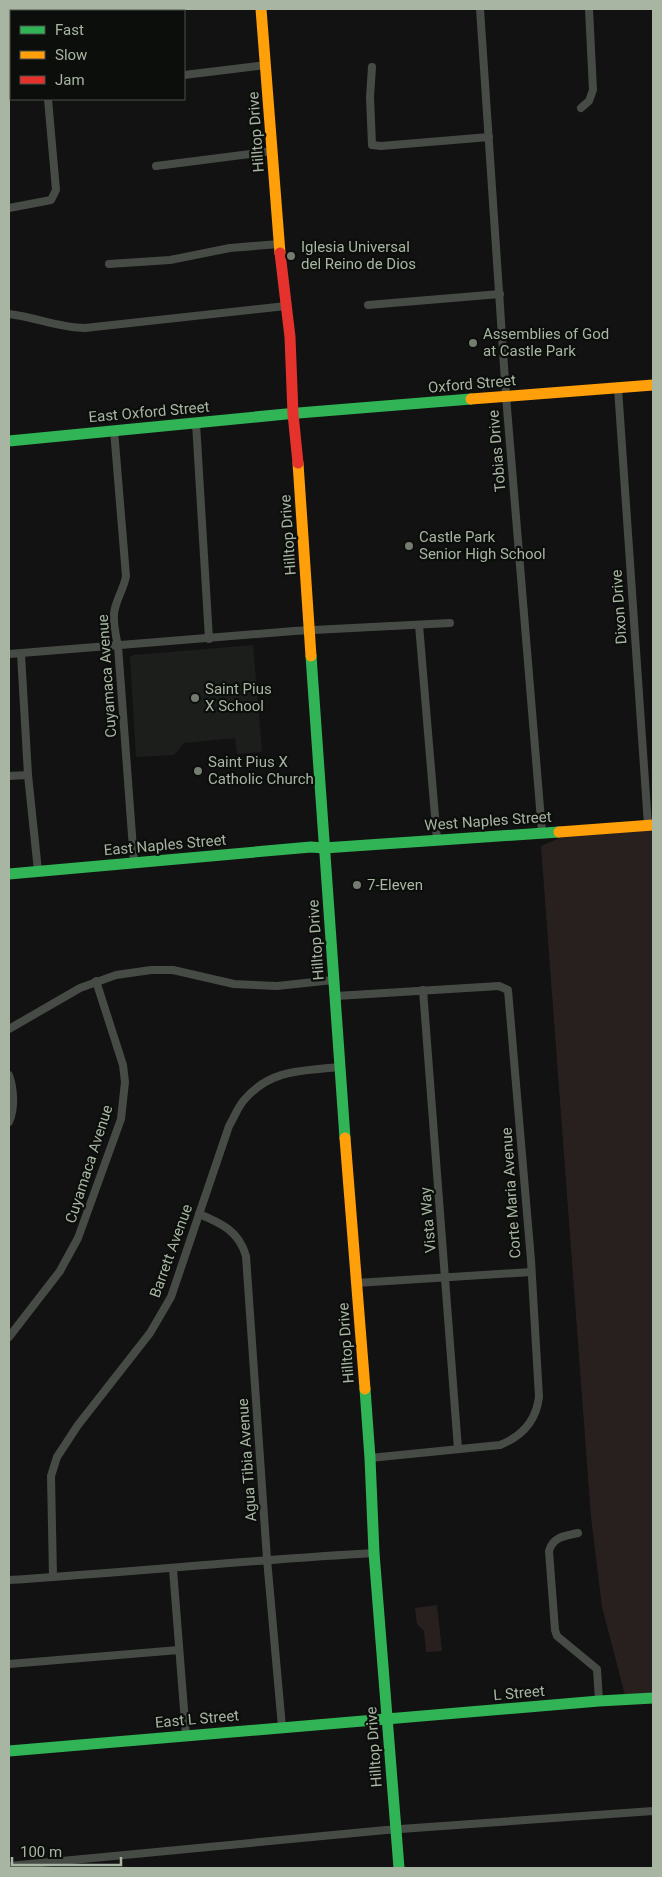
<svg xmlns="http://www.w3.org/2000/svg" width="662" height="1877" font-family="Roboto,sans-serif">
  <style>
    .built { fill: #1c1e1c }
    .green { fill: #28201f }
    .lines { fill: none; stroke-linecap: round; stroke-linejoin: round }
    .street { stroke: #474b46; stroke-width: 8 }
    .fast { stroke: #30b455; stroke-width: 11 }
    .slow { stroke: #ff9f0a; stroke-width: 11 }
    .jam { stroke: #e5322d; stroke-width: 11 }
    .poi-dot { fill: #747c70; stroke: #0c0e0c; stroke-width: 2 }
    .labels { text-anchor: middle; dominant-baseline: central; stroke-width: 4.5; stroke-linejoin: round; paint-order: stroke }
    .street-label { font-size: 15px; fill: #a8b5a2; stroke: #0c0e0c }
    .poi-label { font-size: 15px; fill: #a8b5a2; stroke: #0c0e0c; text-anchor: start }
  </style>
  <rect width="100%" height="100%" fill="#121212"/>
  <!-- built -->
  <path class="built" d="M253 645 262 752 237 754 235 738 184 743 174 755 136 757 130 657 133 655Z"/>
  <!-- green -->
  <g class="green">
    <path d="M653 822V1698L626 1699 602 1607 591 1517 541 846 588 826Z"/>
    <path d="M437 1605 442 1651 426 1652 424 1631 417 1624 415 1608Z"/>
  </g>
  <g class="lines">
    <!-- street -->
    <g class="street">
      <path d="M40 9V11"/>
      <path d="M480 9 506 396 542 832"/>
      <path d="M372 67 370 97 372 145 381 146 489 137"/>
      <path d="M184 75 266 65"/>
      <path d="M581 108 589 101 593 90 589 9"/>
      <path d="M156 166 273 151"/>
      <path d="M9 208 51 200 56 190 48 99"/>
      <path d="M109 264 170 260 230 248 279 244"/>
      <path d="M368 305 500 294"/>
      <path d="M9 314C35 317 59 328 85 328L286 306"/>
      <path d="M618 388 648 825"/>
      <path d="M196 423 209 639"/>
      <path d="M114 430 126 576C124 589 115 601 114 614 113 624 116 636 118 646L134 862"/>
      <path d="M419 625 437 840"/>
      <path d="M9 654 294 631 450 623"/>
      <path d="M21 654 28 775 38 871"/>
      <path d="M9 776 28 775"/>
      <path d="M423 990 458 1449"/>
      <path d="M336 996 499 986 508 990 531 1260 539 1397C536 1421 523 1436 500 1445L370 1458"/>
      <path d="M9 1029 80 988 116 975 151 970H173L234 984 277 986 333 980"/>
      <path d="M9 1075C14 1089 15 1109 9 1122"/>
      <path d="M199 1214C221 1223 239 1231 246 1256L267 1559 282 1727"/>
      <path d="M356 1283 531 1272"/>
      <path d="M9 1337 60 1271 78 1238 121 1119 125 1082 123 1065 96 981"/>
      <path d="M578 1533C566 1536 553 1536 549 1551L555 1630 557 1636 597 1669 599 1701"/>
      <path d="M173 1569 186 1735"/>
      <path d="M53 1577 51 1476 57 1457 78 1425 150 1333 171 1297 229 1126C234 1118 238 1106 245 1099 271 1069 302 1071 339 1067"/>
      <path d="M9 1580C130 1572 252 1560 374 1553"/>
      <path d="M9 1664 179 1650"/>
      <path d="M9 1866 386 1830 653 1811"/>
    </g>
    <!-- fast -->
    <g class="fast">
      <path d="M9 441 286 414 471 399"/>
      <path d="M311 656 345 1138"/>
      <path d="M9 874 311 847 324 848 559 832"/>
      <path d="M365 1389 370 1458 374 1553 399 1868"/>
      <path d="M9 1751 599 1701 653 1698"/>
    </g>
    <!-- slow -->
    <g class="slow">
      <path d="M261 9 280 253"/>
      <path d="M471 399 653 385"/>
      <path d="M298 463 311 656"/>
      <path d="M559 832 653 825"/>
      <path d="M345 1138 365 1389"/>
    </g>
    <!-- jam -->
    <path class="jam" d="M280 253 290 337 293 414 298 463"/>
  </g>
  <!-- markers -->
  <g class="poi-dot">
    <circle cx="291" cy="256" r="5"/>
    <circle cx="473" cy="343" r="5"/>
    <circle cx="409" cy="546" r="5"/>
    <circle cx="195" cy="698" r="5"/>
    <circle cx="198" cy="771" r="5"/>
    <circle cx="357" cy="885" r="5"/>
  </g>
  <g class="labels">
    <!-- street labels -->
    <g class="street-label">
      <text transform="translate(256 132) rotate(-94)">Hilltop Drive</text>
      <text transform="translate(472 384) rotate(-5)">Oxford Street</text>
      <text transform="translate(149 412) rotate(-5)">East Oxford Street</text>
      <text transform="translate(497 451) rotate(-95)">Tobias Drive</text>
      <text transform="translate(288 535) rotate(-94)">Hilltop Drive</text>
      <text transform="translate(619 607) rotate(-94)">Dixon Drive</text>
      <text transform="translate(107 676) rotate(-94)">Cuyamaca Avenue</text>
      <text transform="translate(488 821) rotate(-4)">West Naples Street</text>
      <text transform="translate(165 845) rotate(-5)">East Naples Street</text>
      <text transform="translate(316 940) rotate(-94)">Hilltop Drive</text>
      <text transform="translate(89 1164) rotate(-72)">Cuyamaca Avenue</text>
      <text transform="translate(511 1193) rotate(-94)">Corte Maria Avenue</text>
      <text transform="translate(428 1220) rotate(-95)">Vista Way</text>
      <text transform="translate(171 1251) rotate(-70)">Barrett Avenue</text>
      <text transform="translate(346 1343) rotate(-94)">Hilltop Drive</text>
      <text transform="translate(247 1460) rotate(-94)">Agua Tibia Avenue</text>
      <text transform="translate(519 1693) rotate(-5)">L Street</text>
      <text transform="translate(197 1719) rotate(-5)">East L Street</text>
      <text transform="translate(374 1747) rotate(-94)">Hilltop Drive</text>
    </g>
    <!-- poi labels -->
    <g class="poi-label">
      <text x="301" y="247">Iglesia Universal<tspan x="301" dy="17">del Reino de Dios</tspan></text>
      <text x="483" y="334">Assemblies of God<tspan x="483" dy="17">at Castle Park</tspan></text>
      <text x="419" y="537">Castle Park<tspan x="419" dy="17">Senior High School</tspan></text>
      <text x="205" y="689">Saint Pius<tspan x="205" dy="17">X School</tspan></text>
      <text x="208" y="762">Saint Pius X<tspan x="208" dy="17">Catholic Church</tspan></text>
      <text x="367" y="885">7-Eleven</text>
    </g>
  </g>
  <!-- border -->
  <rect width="662" height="1877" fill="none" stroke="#a8b5a2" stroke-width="20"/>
  <!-- legend -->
  <rect x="10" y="10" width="175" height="90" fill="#0c0e0c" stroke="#4a5148"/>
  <rect x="20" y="26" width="25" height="8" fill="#30b455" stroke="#4a5148"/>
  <text x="55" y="35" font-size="15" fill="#a8b5a2">Fast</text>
  <rect x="20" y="51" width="25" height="8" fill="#ff9f0a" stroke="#4a5148"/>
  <text x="55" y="60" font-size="15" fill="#a8b5a2">Slow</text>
  <rect x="20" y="76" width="25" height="8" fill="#e5322d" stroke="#4a5148"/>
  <text x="55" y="85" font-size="15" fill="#a8b5a2">Jam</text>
  <!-- scale -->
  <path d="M12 1857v8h109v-8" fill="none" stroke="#a8b5a2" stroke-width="2.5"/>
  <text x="20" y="1857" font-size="15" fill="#a8b5a2" stroke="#0c0e0c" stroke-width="4" paint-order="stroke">100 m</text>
</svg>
